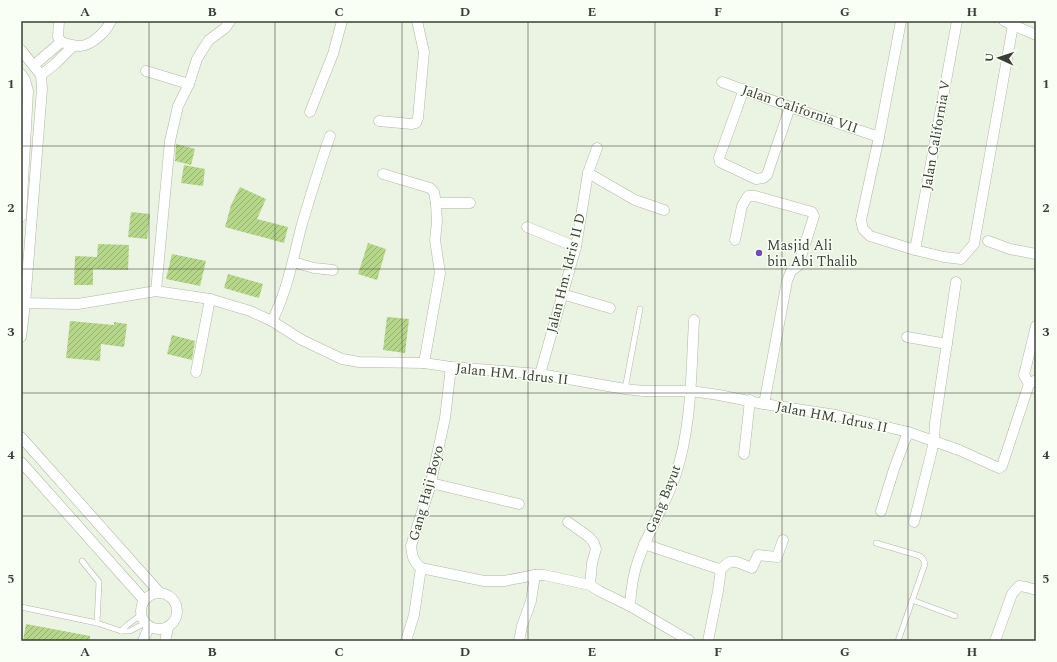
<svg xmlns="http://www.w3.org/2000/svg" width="1057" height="662" font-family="Spectral,serif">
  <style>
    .building { fill: url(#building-hatch) }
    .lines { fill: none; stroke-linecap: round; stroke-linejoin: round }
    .lane-casing { stroke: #b0b7a7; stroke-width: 6 }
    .street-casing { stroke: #b0b7a7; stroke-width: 11 }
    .lane { stroke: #fff; stroke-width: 5 }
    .street { stroke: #fff; stroke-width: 10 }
    .grid { fill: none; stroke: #3a3e37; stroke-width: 1; stroke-opacity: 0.55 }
    .poi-dot { fill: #7349c1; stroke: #fafff5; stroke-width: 1.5 }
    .labels { text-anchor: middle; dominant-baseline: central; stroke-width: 3; stroke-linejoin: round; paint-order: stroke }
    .street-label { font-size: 14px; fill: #3a3e37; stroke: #fafff5 }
    .poi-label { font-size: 14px; fill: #3a3e37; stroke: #fafff5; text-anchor: start }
    .neatline { fill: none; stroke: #3a3e37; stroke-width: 1.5 }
    .grid-label { font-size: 13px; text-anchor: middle; font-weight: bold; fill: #3a3e37 }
  </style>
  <defs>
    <pattern id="building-hatch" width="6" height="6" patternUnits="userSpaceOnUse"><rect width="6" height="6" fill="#b6d78b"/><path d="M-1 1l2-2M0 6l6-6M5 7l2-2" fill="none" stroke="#95b072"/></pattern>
  </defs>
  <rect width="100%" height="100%" fill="#ebf3e2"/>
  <!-- building -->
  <g class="building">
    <path d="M176 144 195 149 191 165 175 161Z"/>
    <path d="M184 165 205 169 203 186 181 183Z"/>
    <path d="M240 187 266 199 257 219 288 227 284 243 225 227 231 205Z"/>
    <path d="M131 212 150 214 147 239 128 237Z"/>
    <path d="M368 243 386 249 377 280 358 274Z"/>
    <path d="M98 244 129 245 128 270 93 269V285H74L75 256 97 257Z"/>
    <path d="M172 254 206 261 200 286 166 279Z"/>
    <path d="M228 274 263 284 259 298 224 288Z"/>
    <path d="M387 317 409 319 405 353 383 350Z"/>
    <path d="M70 321 114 325V322L127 324 124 347 101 344 100 361 66 358Z"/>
    <path d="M172 335 195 341 192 360 167 354Z"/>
    <path d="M26 624 90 636V641H23Z"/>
  </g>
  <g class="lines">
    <defs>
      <g id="lane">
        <path d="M625 389 640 309"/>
        <path d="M876 543 920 556 923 559 925 564 898 641"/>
        <path d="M82 561 99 582 97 623"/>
        <path d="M912 600 955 616"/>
        <path d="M21 607 97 623 121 631H130L145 623"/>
        <path d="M121 631 127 625 141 615"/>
      </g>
      <g id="street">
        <path d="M59 21 58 37 61 42"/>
        <path d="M901 21 879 137 861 220 863 229 870 236 915 250 944 257 961 259 974 244 1013 25"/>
        <path d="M1004 21 1036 35"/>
        <path d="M61 42C77 47 84 49 97 38 104 33 107 29 111 21"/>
        <path d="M21 50 41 75 42 89 25 304 21 337"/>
        <path d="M34 65 61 42"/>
        <path d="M146 71 189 84"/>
        <path d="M21 74 25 80 28 91 21 217"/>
        <path d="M41 75 55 64 73 46"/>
        <path d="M722 82 790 107 879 137"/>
        <path d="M744 89 719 158 720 162 756 179 763 178 767 175 790 107"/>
        <path d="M310 112 333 54 342 21"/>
        <path d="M379 121 412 124 416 123 418 118 424 52 417 21"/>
        <path d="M588 173 635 200 664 210"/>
        <path d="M383 174 430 188 434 192 436 203 437 222 435 240 440 273 424 363"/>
        <path d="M436 203H470"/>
        <path d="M527 227 576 247"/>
        <path d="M735 240 742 206 748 196H755L812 212 814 216 798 266 791 271 787 281 764 404"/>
        <path d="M988 241 1010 249 1036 254"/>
        <path d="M915 250 957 21"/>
        <path d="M293 262 314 268 333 270"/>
        <path d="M156 291 170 141 178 106 189 84 197 59 203 49 209 40 225 28 230 21"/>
        <path d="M562 294 610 308"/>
        <path d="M21 303 78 304 156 291 210 299 250 311 272 321 302 340 342 359 359 362 424 363 451 367 540 374 625 389 643 391H691L719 395 764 404 836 415 908 432 959 450 999 468 1002 466 1029 384 1036 380"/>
        <path d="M272 321C288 289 293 258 302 224 311 194 320 165 330 136"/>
        <path d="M907 337 947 344"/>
        <path d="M451 367 445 418 430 487 411 546C412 555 413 562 421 568L484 581H504L535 575H544L590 585 599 591 630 606 690 641"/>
        <path d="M196 372 210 299"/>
        <path d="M540 374 576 247 588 173 597 148"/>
        <path d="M1029 384 1024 375 1036 326"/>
        <path d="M21 437 159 592"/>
        <path d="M744 454 750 400"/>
        <path d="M21 462 144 600"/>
        <path d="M431 483 519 504"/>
        <path d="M881 511 894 469 908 432"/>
        <path d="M568 522 589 537 594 543 596 549 592 563 590 585"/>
        <path d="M914 522 934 442 935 423 956 282"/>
        <path d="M644 544 719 569C724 568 725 564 730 562 737 560 745 566 752 568L758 555 777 557 783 540"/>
        <circle cx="159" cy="611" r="18"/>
        <path d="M630 606C631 589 633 573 639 558 649 530 665 505 675 477 692 427 691 373 694 320"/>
        <path d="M143 641 149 627"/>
        <path d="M165 641 168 628"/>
        <path d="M406 641 414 615 421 568"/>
        <path d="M519 641 522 626 531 601 535 575"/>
        <path d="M708 641 718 591 721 569"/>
        <path d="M995 641 1012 594 1019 586 1026 587 1036 590"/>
      </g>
    </defs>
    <!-- lane casing -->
    <use href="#lane" class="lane-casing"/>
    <!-- street casing -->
    <use href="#street" class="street-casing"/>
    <!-- lane -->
    <use href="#lane" class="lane"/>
    <!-- street -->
    <use href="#street" class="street"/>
  </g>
  <!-- grid -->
  <path class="grid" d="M149 21V641M275 21V641M402 21V641M528 21V641M655 21V641M782 21V641M908 21V641M21 146H1036M21 269H1036M21 393H1036M21 516H1036"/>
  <!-- markers -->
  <circle class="poi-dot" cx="759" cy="253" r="4"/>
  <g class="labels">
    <!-- street labels -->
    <g class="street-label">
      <text transform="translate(800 109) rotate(19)">Jalan California VII</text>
      <text transform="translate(936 135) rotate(-80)">Jalan California V</text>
      <text transform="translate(566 273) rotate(-76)">Jalan Hm. Idris II D</text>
      <text transform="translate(512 374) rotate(6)">Jalan HM. Idrus II</text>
      <text transform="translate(832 417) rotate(11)">Jalan HM. Idrus II</text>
      <text transform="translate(426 493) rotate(-75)">Gang Haji Boyo</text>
      <text transform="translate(663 499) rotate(-68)">Gang Bayut</text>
    </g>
    <!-- poi labels -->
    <g class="poi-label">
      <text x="767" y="245">Masjid Ali<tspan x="767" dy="16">bin Abi Thalib</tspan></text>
    </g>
  </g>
  <!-- border -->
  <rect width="1057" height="662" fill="none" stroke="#fafff5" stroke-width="44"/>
  <!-- north arrow -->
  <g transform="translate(999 58) rotate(273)" stroke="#fafff5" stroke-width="3" paint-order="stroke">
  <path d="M0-3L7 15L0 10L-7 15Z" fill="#3a3e37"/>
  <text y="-6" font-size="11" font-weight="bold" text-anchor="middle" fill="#3a3e37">U</text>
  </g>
  <rect x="22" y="22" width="1013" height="618" class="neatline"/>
  <g class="grid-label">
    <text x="85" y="16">A</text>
    <text x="212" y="16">B</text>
    <text x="339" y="16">C</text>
    <text x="465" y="16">D</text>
    <text x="592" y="16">E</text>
    <text x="718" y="16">F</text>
    <text x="845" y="16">G</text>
    <text x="972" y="16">H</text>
    <text x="11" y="88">1</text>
    <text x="1046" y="88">1</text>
    <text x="11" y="212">2</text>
    <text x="1046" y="212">2</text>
    <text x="11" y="336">3</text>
    <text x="1046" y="336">3</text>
    <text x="11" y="459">4</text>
    <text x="1046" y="459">4</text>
    <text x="11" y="583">5</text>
    <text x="1046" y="583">5</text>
    <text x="85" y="656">A</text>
    <text x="212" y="656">B</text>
    <text x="339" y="656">C</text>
    <text x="465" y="656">D</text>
    <text x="592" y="656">E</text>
    <text x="718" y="656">F</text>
    <text x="845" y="656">G</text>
    <text x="972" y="656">H</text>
  </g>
</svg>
